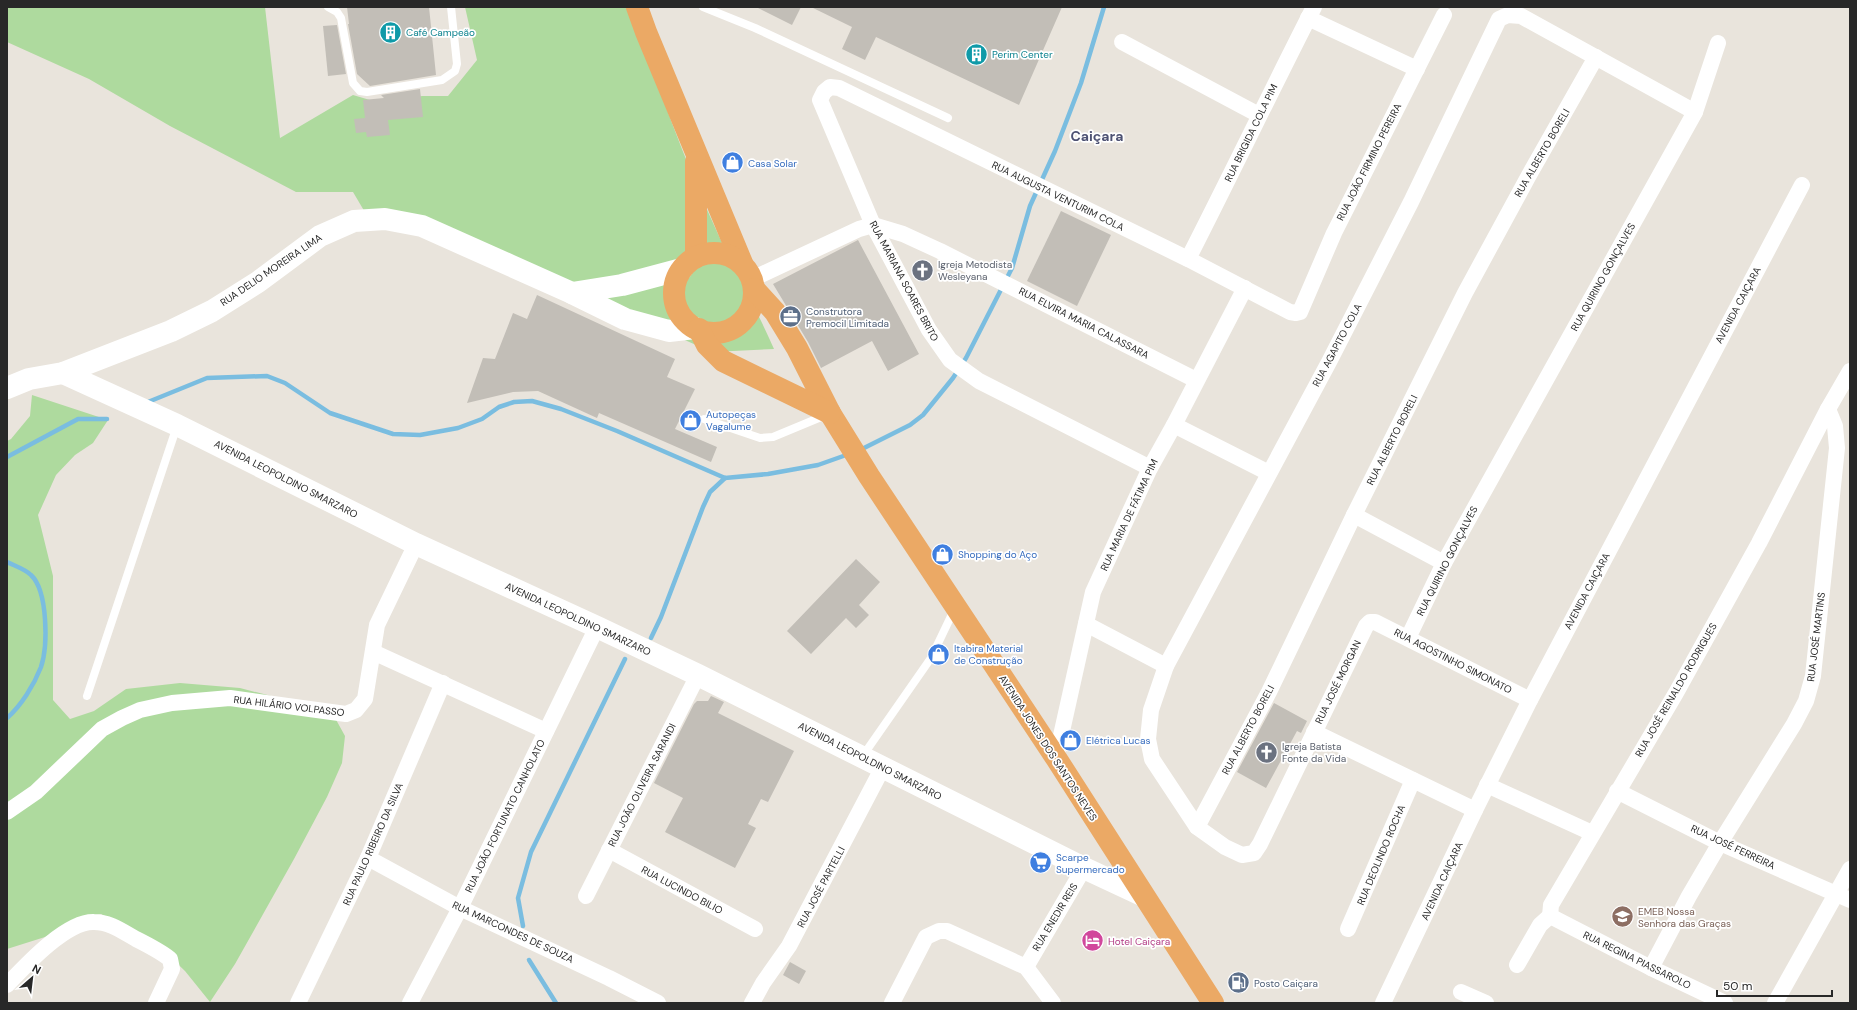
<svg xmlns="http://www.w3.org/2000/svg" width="1857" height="1010" font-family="'DM Sans',sans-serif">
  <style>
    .green { fill: #aeda9e }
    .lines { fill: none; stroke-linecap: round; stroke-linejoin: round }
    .stream { stroke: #7abde0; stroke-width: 4.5 }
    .building { fill: #c2beb7 }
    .lane { stroke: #fff; stroke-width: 8 }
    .street { stroke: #fff; stroke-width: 16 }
    .secondary { stroke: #fff; stroke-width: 22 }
    .highway { stroke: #eba965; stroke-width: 22 }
    .labels { text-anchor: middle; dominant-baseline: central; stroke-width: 3.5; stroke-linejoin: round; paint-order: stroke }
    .culture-label { font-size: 10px; fill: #0d838f; stroke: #fff; text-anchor: start }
    .street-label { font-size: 10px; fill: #282828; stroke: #fff }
    .shop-label { font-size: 10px; fill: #366cbe; stroke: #fff; text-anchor: start }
    .worship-label { font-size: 10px; fill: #5b616d; stroke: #fff; text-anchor: start }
    .service-label { font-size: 10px; fill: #4e5e75; stroke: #fff; text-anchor: start }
    .education-label { font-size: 10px; fill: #785e54; stroke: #fff; text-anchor: start }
    .hotel-label { font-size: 10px; fill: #b23c85; stroke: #fff; text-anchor: start }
    .district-label { font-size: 14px; font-weight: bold; fill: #4e5273; stroke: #fff }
  </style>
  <rect width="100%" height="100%" fill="#e9e4dc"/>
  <!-- green -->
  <g class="green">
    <path d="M7 7H265L280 138 353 95 380 103 422 96H448L477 60 465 7H631C657 84 684 160 718 234 736 273 757 310 774 349L712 352 612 308 366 214 353 192H296L170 126 89 79 7 42Z"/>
    <path d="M32 395 108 420 93 443 75 455 56 475 38 515 53 576V700L70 719 94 711 126 689 180 683 240 688 298 703 334 716 345 736 342 763 327 797 294 859 235 964 210 1002 185 971 158 945 101 914 45 937 7 949V441L11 439 30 416Z"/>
  </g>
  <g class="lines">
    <!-- stream -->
    <g class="stream">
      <path d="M148 402 207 378 267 376 285 383 330 413 393 434 420 435 458 428 482 419 499 407 514 402 532 401 561 409 617 431 725 478 768 474 818 465 849 454"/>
      <path d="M860 450 910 425 923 415 953 378 966 358 1012 268 1030 206 1055 151 1081 83 1104 7"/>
      <path d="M7 457 78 419H107"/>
      <path d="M7 562C15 566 25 569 31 575 48 591 48 646 41 667 34 685 21 706 7 718"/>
      <path d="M651 638 661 617 703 507 710 492 725 478"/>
      <path d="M523 926 518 898 531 852 625 659"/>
      <path d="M529 960 556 1003"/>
    </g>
  </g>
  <!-- building -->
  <g class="building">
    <path d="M347 7H429L436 75 370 86 357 74 348 24H349Z"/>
    <path d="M756 7H801L792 25Z"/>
    <path d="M811 7H1062L1019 105 876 37 865 60 842 49 852 27Z"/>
    <path d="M337 25 346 74 328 76 323 26Z"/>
    <path d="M420 89 423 117 388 120 390 135 367 137 366 132 356 133 354 119 365 118 363 100 384 98 381 95Z"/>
    <path d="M1061 211 1111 235 1077 306 1027 281Z"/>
    <path d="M858 240 919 354 888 371 872 341 821 368 808 342 773 284Z"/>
    <path d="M537 295 675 359 667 377 695 389 675 429 717 447 711 462 599 413 597 418 538 391 513 392 467 403 483 358 495 359 513 313 527 319Z"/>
    <path d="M856 559 880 582 859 605 869 615 856 628 846 618 811 654 787 631Z"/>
    <path d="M711 696 724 702 718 713 794 751 768 802 761 799 748 824 756 828 735 868 665 832 683 798 654 783 694 704 697 701H708Z"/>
    <path d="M1274 703 1307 721 1301 733 1297 731 1266 788 1237 772Z"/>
    <path d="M790 962 806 971 799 984 783 975Z"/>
  </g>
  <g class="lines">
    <!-- lane -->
    <g class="lane">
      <path d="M328 7 337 12 341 18 353 83 360 91 367 92 442 80 455 71 457 64 451 7"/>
      <path d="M703 7 755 28 948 118"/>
      <path d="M704 419 760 438 773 437 826 415"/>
      <path d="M87 696 177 426"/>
      <path d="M862 757 931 658 954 610"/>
    </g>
    <!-- street -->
    <g class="street">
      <path d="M1308 18 1417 69"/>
      <path d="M1122 42 1259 115"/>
      <path d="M1188 259C1231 175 1271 91 1314 7"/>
      <path d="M752 279 859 229 873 225 903 234 940 251 1196 380"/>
      <path d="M1174 425 1269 473"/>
      <path d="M1150 468 979 381 950 360 929 330 873 225 820 100 824 92 830 87 839 88 1188 259 1290 312 1296 313 1300 312 1334 233 1444 15"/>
      <path d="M1354 515 1444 563"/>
      <path d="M1086 624 1166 666"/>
      <path d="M1408 638 1444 563 1695 112 1718 43"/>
      <path d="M373 652 546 731"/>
      <path d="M1530 700 1375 622H1370L1366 626 1260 844 1254 853 1242 855 1225 847 1197 827 1152 759 1148 739 1151 710 1166 666 1329 362 1411 202 1499 19 1508 15 1521 16 1695 112"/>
      <path d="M1314 732 1475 810"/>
      <path d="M1056 758 1093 592 1150 468 1174 425 1245 288"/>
      <path d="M1487 785 1592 833"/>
      <path d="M1617 791 1720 843 1850 900"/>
      <path d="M7 812 36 792 102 729 122 718 140 710 172 703 230 698 346 714 356 710 365 699 377 625 416 544"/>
      <path d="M1197 827 1269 692 1354 515 1465 293 1528 177 1596 57"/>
      <path d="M609 850 755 929"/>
      <path d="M368 858 460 908 609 978 658 1003"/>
      <path d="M586 896 698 675"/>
      <path d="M1550 916 1551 905 1676 693 1759 543 1828 409 1850 371"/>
      <path d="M1550 916 1651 968 1725 1003"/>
      <path d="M1348 929 1413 780"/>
      <path d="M1517 965 1540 925 1550 916"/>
      <path d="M1026 967 1084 868"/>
      <path d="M1651 968 1689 896 1720 843 1794 724 1806 701 1813 676 1837 448 1835 426 1828 409"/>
      <path d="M7 985C25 966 66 921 94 922 110 922 123 932 136 939 148 945 160 951 170 959L172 969 156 1003"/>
      <path d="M1461 992 1486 1003"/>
      <path d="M298 1003 368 858 443 683"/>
      <path d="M410 1003 460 908 597 627"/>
      <path d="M752 1003 763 983 789 946 883 767"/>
      <path d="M892 1003 926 937 939 931H947L1026 967 1053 1003"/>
      <path d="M1383 1003 1475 810 1530 700 1802 185"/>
      <path d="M1775 1003 1850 869"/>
    </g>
    <!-- secondary -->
    <g class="secondary">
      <path d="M572 293 622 285 682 269"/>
      <path d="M63 373 177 425 416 544 597 627 698 675 1084 868 1144 896"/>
      <path d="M7 388 29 379 63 373 171 331 212 311 258 282 320 236 354 221 385 219 422 226 572 293 625 319 669 331 695 328"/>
    </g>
    <!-- highway -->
    <g class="highway">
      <path d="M637 7 646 32 742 263"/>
      <path d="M696 162V257"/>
      <circle cx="714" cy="293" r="40"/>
      <path d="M754 289 775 312 797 348 830 413 869 476 1056 758 1213 1003"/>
      <path d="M699 329 707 345 723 361 830 413"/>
    </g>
  </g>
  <!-- icons -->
  <defs>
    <symbol id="building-disc" viewBox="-11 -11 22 22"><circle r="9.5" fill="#0f9aa8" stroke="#fff"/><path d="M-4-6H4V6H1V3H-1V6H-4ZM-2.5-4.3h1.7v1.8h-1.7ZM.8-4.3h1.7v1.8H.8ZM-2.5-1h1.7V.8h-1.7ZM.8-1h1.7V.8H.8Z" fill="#fff"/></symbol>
    <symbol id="shop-disc" viewBox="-11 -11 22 22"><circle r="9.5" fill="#3f7fe0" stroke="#fff"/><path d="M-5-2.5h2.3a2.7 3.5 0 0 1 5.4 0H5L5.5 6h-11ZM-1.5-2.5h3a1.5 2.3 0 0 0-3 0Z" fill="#fff"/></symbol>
    <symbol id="church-disc" viewBox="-11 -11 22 22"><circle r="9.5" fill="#6b7280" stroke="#fff"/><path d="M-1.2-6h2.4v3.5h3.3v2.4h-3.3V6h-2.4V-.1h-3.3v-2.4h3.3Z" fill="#fff"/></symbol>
    <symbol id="office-disc" viewBox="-11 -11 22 22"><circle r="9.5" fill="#5c6f8a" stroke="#fff"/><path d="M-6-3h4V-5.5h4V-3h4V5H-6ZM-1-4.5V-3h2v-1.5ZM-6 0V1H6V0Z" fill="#fff"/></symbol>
    <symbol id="supermarket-disc" viewBox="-11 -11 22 22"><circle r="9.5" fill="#3f7fe0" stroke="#fff"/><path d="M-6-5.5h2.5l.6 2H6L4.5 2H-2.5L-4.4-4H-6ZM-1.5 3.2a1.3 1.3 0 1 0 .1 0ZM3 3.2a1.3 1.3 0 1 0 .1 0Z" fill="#fff"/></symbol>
    <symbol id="school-disc" viewBox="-11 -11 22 22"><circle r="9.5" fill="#8d6e63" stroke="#fff"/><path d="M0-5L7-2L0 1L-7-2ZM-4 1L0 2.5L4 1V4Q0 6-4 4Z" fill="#fff"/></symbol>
    <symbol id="hotel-disc" viewBox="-11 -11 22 22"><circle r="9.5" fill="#d1479c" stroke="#fff"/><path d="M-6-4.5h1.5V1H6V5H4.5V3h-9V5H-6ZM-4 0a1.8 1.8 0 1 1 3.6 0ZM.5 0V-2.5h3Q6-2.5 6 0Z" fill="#fff"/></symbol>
    <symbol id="fuel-disc" viewBox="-11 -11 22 22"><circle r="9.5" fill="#5c6f8a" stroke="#fff"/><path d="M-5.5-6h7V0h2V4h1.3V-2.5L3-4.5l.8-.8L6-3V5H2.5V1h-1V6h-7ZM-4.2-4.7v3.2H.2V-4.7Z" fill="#fff"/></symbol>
  </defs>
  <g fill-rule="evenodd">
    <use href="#building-disc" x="378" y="20" width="25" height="25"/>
    <use href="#building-disc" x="964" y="42" width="25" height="25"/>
    <use href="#shop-disc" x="720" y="150" width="25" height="25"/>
    <use href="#church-disc" x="910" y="258" width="25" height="25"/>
    <use href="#office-disc" x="778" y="304" width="25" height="25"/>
    <use href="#shop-disc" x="678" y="408" width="25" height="25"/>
    <use href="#shop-disc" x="930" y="542" width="25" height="25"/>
    <use href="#shop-disc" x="926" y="642" width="25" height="25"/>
    <use href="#shop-disc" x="1058" y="728" width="25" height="25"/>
    <use href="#church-disc" x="1254" y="740" width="25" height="25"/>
    <use href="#supermarket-disc" x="1028" y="850" width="25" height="25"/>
    <use href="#school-disc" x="1610" y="904" width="25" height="25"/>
    <use href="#hotel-disc" x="1080" y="928" width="25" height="25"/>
    <use href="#fuel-disc" x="1226" y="970" width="25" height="25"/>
  </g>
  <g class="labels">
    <!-- culture labels -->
    <g class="culture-label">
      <text x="406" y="32">Café Campeão</text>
      <text x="992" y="54">Perim Center</text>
    </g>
    <!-- street labels -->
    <g class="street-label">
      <text transform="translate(1251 133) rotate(-64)">RUA BRIGIDA COLA PIM</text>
      <text transform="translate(1542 153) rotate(-60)">RUA ALBERTO BORELI</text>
      <text transform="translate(1369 162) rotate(-63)">RUA JOÃO FIRMINO PEREIRA</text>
      <text transform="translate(1058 196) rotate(26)">RUA AUGUSTA VENTURIM COLA</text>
      <text transform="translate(271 270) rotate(-34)">RUA DELIO MOREIRA LIMA</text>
      <text transform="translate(1603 277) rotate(-61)">RUA QUIRINO GONÇALVES</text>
      <text transform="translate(904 281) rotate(62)">RUA MARIANA SOARES BRITO</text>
      <text transform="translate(1738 305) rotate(-62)">AVENIDA CAIÇARA</text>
      <text transform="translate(1084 323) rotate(27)">RUA ELVIRA MARIA CALASSARA</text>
      <text transform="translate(1337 345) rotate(-62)">RUA AGAPITO COLA</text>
      <text transform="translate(1392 440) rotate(-63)">RUA ALBERTO BORELI</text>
      <text transform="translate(286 479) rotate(27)">AVENIDA LEOPOLDINO SMARZARO</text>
      <text transform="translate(1129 515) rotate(-65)">RUA MARIA DE FÁTIMA PIM</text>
      <text transform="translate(1447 561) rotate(-63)">RUA QUIRINO GONÇALVES</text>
      <text transform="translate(1587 591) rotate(-62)">AVENIDA CAIÇARA</text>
      <text transform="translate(578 619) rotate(25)">AVENIDA LEOPOLDINO SMARZARO</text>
      <text transform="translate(1816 637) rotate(-83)">RUA JOSÉ MARTINS</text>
      <text transform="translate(1453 661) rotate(27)">RUA AGOSTINHO SIMONATO</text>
      <text transform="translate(1338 682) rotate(-64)">RUA JOSÉ MORGAN</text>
      <text transform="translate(1676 690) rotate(-60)">RUA JOSÉ REINALDO RODRIGUES</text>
      <text transform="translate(289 706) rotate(7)">RUA HILÁRIO VOLPASSO</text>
      <text transform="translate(1248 730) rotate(-62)">RUA ALBERTO BORELI</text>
      <text transform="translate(1048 748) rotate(57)">AVENIDA JONES DOS SANTOS NEVES</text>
      <text transform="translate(870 761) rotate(27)">AVENIDA LEOPOLDINO SMARZARO</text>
      <text transform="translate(642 785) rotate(-63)">RUA JOÃO OLIVEIRA SARANDI</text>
      <text transform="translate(505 816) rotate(-64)">RUA JOÃO FORTUNATO CANHOLATO</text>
      <text transform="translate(373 844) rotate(-66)">RUA PAULO RIBEIRO DA SILVA</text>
      <text transform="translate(1733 847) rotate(25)">RUA JOSÉ FERREIRA</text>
      <text transform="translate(1381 855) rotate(-67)">RUA DEOLINDO ROCHA</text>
      <text transform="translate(1442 881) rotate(-65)">AVENIDA CAIÇARA</text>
      <text transform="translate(821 887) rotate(-62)">RUA JOSÉ PARTELLI</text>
      <text transform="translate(682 890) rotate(28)">RUA LUCINDO BILIO</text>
      <text transform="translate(1055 917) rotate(-59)">RUA ENEDIR REIS</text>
      <text transform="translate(513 932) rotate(25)">RUA MARCONDES DE SOUZA</text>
      <text transform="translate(1637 960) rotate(26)">RUA REGINA PIASSAROLO</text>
    </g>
    <!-- shop labels -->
    <g class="shop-label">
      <text x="748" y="163">Casa Solar</text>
      <text x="706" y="414">Autopeças<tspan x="706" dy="12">Vagalume</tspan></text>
      <text x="958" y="554">Shopping do Aço</text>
      <text x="954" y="648">Itabira Material<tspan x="954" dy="12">de Construção</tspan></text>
      <text x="1086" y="740">Elétrica Lucas</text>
      <text x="1056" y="857">Scarpe<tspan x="1056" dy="12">Supermercado</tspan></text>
    </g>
    <!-- worship labels -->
    <g class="worship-label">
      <text x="938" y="264">Igreja Metodista<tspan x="938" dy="12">Wesleyana</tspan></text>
      <text x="1282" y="746">Igreja Batista<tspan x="1282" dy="12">Fonte da Vida</tspan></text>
    </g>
    <!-- service labels -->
    <g class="service-label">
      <text x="806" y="311">Construtora<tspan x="806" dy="12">Premocil Limitada</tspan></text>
      <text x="1254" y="983">Posto Caiçara</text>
    </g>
    <!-- education labels -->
    <g class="education-label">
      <text x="1638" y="911">EMEB Nossa<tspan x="1638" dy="12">Senhora das Graças</tspan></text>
    </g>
    <!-- hotel labels -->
    <g class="hotel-label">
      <text x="1108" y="941">Hotel Caiçara</text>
    </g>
    <!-- district labels -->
    <g class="district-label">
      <text x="1097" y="136">Caiçara</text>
    </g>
  </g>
  <!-- border -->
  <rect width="1857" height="1010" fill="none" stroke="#282828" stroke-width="16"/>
  <!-- north arrow -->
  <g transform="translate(32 978) rotate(28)" stroke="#ffffff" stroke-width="3" paint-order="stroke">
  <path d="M0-3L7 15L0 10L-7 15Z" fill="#282828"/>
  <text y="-6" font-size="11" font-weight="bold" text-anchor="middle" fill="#282828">N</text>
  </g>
  <!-- scale -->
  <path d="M1717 990v6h115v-6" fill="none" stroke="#282828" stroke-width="2"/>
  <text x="1723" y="990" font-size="12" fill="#282828" stroke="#ffffff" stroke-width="3" paint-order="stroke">50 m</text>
</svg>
